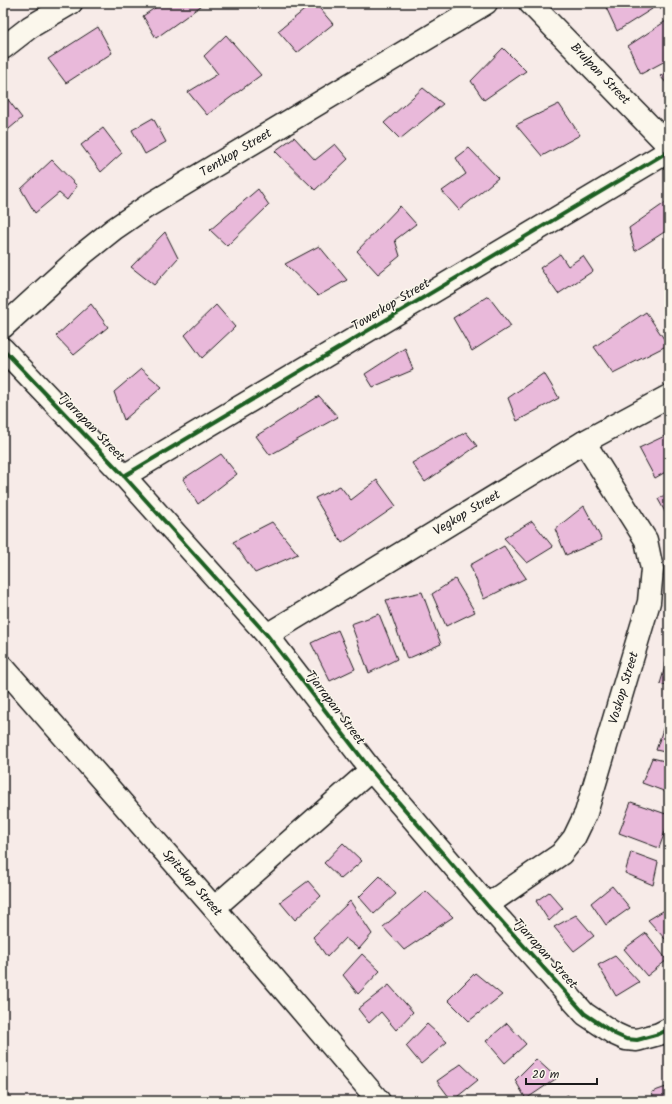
<svg xmlns="http://www.w3.org/2000/svg" width="672" height="1104" font-family="Kalam,sans-serif">
  <style>
    .building { fill: #e9b9da; stroke: #1c1c1c }
    .lines { fill: none; stroke-linecap: round; stroke-linejoin: round }
    .minor-casing { stroke: #1c1c1c; stroke-width: 25 }
    .minor { stroke: #fbf7ec; stroke-width: 22 }
    .cycleway-casing { stroke: #fbf7ec; stroke-width: 6 }
    .cycleway { stroke: #1b5e20; stroke-width: 4 }
    .labels { text-anchor: middle; dominant-baseline: central; stroke-width: 3; stroke-linejoin: round; paint-order: stroke }
    .street-label { font-size: 13px; fill: #1c1c1c; stroke: #fbf7ec }
  </style>
  <rect width="100%" height="100%" fill="#f7ebe8"/>
  <filter id="ink" filterUnits="userSpaceOnUse"><feTurbulence type="fractalNoise" baseFrequency=".025" numOctaves="2"/><feDisplacementMap in="SourceGraphic" scale="8" xChannelSelector="R" yChannelSelector="G"/><feConvolveMatrix kernelMatrix="1 2 1 2 8 2 1 2 1" color-interpolation-filters="sRGB"/></filter>
  <g filter="url(#ink)">
    <!-- building -->
    <g class="building">
      <path d="M162 3H205L156 38 143 16Z"/>
      <path d="M313 3H315L333 24 297 53 278 31Z"/>
      <path d="M604 3H650L652 9 617 31Z"/>
      <path d="M669 19V59L641 74 628 46Z"/>
      <path d="M98 27 112 53 66 83 48 59Z"/>
      <path d="M226 35 261 75 207 115 188 92 218 74 204 56Z"/>
      <path d="M503 48 526 71 484 100 471 81Z"/>
      <path d="M669 72V86L660 76Z"/>
      <path d="M423 88 443 104 400 139 384 123Z"/>
      <path d="M3 93 22 118 3 134Z"/>
      <path d="M559 104 580 135 542 156 516 125Z"/>
      <path d="M153 118 166 142 145 154 132 130Z"/>
      <path d="M103 128 122 153 101 172 81 145Z"/>
      <path d="M294 137 315 160 335 144 348 159 315 190 275 151Z"/>
      <path d="M469 148 498 178 459 210 442 191 466 174 456 158Z"/>
      <path d="M52 160 77 186 67 200 59 193 35 213 21 189Z"/>
      <path d="M258 189 269 205 227 246 210 230Z"/>
      <path d="M669 200V229L635 251 629 228Z"/>
      <path d="M400 206 416 224 395 240 400 256 378 274 357 251Z"/>
      <path d="M165 232 178 258 154 285 131 267Z"/>
      <path d="M319 246 347 280 318 296 285 264Z"/>
      <path d="M560 254 568 266 583 256 593 271 558 294 540 268Z"/>
      <path d="M488 296 511 326 472 351 453 318Z"/>
      <path d="M91 304 108 327 74 355 56 336Z"/>
      <path d="M216 305 235 327 202 358 185 335Z"/>
      <path d="M646 312 668 345 613 373 594 347Z"/>
      <path d="M405 348 413 370 373 387 365 374Z"/>
      <path d="M141 369 162 387 124 420 114 392Z"/>
      <path d="M544 373 559 398 517 421 508 398Z"/>
      <path d="M319 396 338 417 270 455 256 436Z"/>
      <path d="M466 432 477 446 425 482 412 463Z"/>
      <path d="M669 434V470L655 478 639 448Z"/>
      <path d="M221 454 237 474 198 504 183 479Z"/>
      <path d="M377 480 396 506 342 543 315 498 340 486 351 500Z"/>
      <path d="M669 492V519L658 499Z"/>
      <path d="M584 506 602 540 566 555 555 529Z"/>
      <path d="M532 521 553 547 527 563 504 538Z"/>
      <path d="M272 522 298 554 255 573 233 542Z"/>
      <path d="M504 546 526 578 484 599 470 565Z"/>
      <path d="M455 579 475 612 446 626 432 594Z"/>
      <path d="M422 592 441 644 407 659 386 600Z"/>
      <path d="M379 614 397 659 369 673 351 624Z"/>
      <path d="M338 630 355 669 330 681 311 643Z"/>
      <path d="M667 660H669V687L660 684Z"/>
      <path d="M669 711V753L656 750Z"/>
      <path d="M652 758 669 762V793L642 783Z"/>
      <path d="M631 802 669 815V821L659 848 619 833Z"/>
      <path d="M343 843 362 861 341 879 324 863Z"/>
      <path d="M631 852 658 862 653 885 625 873Z"/>
      <path d="M380 876 396 894 374 914 359 897Z"/>
      <path d="M308 881 321 896 295 920 280 902Z"/>
      <path d="M612 886 630 908 606 925 591 903Z"/>
      <path d="M426 891 453 917 404 950 383 927Z"/>
      <path d="M549 892 563 908 549 921 536 901Z"/>
      <path d="M350 901 372 934 359 949 345 938 327 957 313 937Z"/>
      <path d="M668 908 669 938 666 940 648 920Z"/>
      <path d="M576 915 594 936 574 951 554 927Z"/>
      <path d="M646 933 667 960 647 976 624 949Z"/>
      <path d="M362 954 380 971 358 994 343 975Z"/>
      <path d="M615 956 639 982 616 996 598 965Z"/>
      <path d="M475 973 502 995 469 1021 448 1000Z"/>
      <path d="M389 985 413 1012 396 1030 381 1012 369 1023 358 1009Z"/>
      <path d="M507 1023 526 1044 505 1063 486 1041Z"/>
      <path d="M427 1024 447 1042 421 1064 406 1046Z"/>
      <path d="M536 1059 557 1078 526 1099 515 1080Z"/>
      <path d="M461 1064 478 1080 452 1101 437 1081Z"/>
      <path d="M669 1086V1101H654L652 1092Z"/>
      <path d="M567 1095 576 1101H562Z"/>
    </g>
    <g class="lines">
      <defs>
        <g id="minor">
          <path d="M530 3 669 146"/>
          <path d="M3 48 30 27 71 3"/>
          <path d="M3 327 84 253 114 229 146 207 486 3"/>
          <path d="M3 349 124 476 267 635 371 770 487 905 585 1014 615 1034 626 1039 637 1040 659 1034 669 1029"/>
          <path d="M124 476 669 151"/>
          <path d="M267 635 584 442 669 396"/>
          <path d="M3 667 214 908 379 1101"/>
          <path d="M487 905 561 854 574 838 586 813 649 602 652 569 646 540 584 442"/>
          <path d="M214 908 371 770"/>
        </g>
      </defs>
      <!-- minor casing -->
      <use href="#minor" class="minor-casing"/>
      <!-- minor -->
      <use href="#minor" class="minor"/>
      <defs>
        <g id="cycleway">
          <path d="M3 349 124 476 267 635 371 770 487 905 585 1014 615 1034 626 1039 637 1040 659 1034 669 1029"/>
          <path d="M124 476 669 151"/>
        </g>
      </defs>
      <!-- cycleway casing -->
      <use href="#cycleway" class="cycleway-casing"/>
      <!-- cycleway -->
      <use href="#cycleway" class="cycleway"/>
    </g>
  </g>
  <g class="labels">
    <!-- street labels -->
    <g class="street-label">
      <text transform="translate(600 74) rotate(46)">Brulpan Street</text>
      <text transform="translate(236 153) rotate(-31)">Tentkop Street</text>
      <text transform="translate(391 305) rotate(-31)">Towerkop Street</text>
      <text transform="translate(91 427) rotate(46)">Tjarrapan Street</text>
      <text transform="translate(467 513) rotate(-31)">Vegkop Street</text>
      <text transform="translate(624 688) rotate(-73)">Voskop Street</text>
      <text transform="translate(335 708) rotate(53)">Tjarrapan Street</text>
      <text transform="translate(192 883) rotate(49)">Spitskop Street</text>
      <text transform="translate(545 954) rotate(48)">Tjarrapan Street</text>
    </g>
  </g>
  <!-- margin -->
  <rect width="672" height="1104" fill="none" stroke="#fbf7ec" stroke-width="16"/>
  <rect x="8" y="8" width="656" height="1088" fill="none" stroke="#1c1c1c" stroke-width="1.5" filter="url(#ink)"/>
  <!-- scale -->
  <path d="M526 1078v6h71v-6" fill="none" stroke="#1c1c1c" stroke-width="2"/>
  <text x="532" y="1078" font-size="12" fill="#1c1c1c" stroke="#fbf7ec" stroke-width="3" paint-order="stroke">20 m</text>
</svg>
